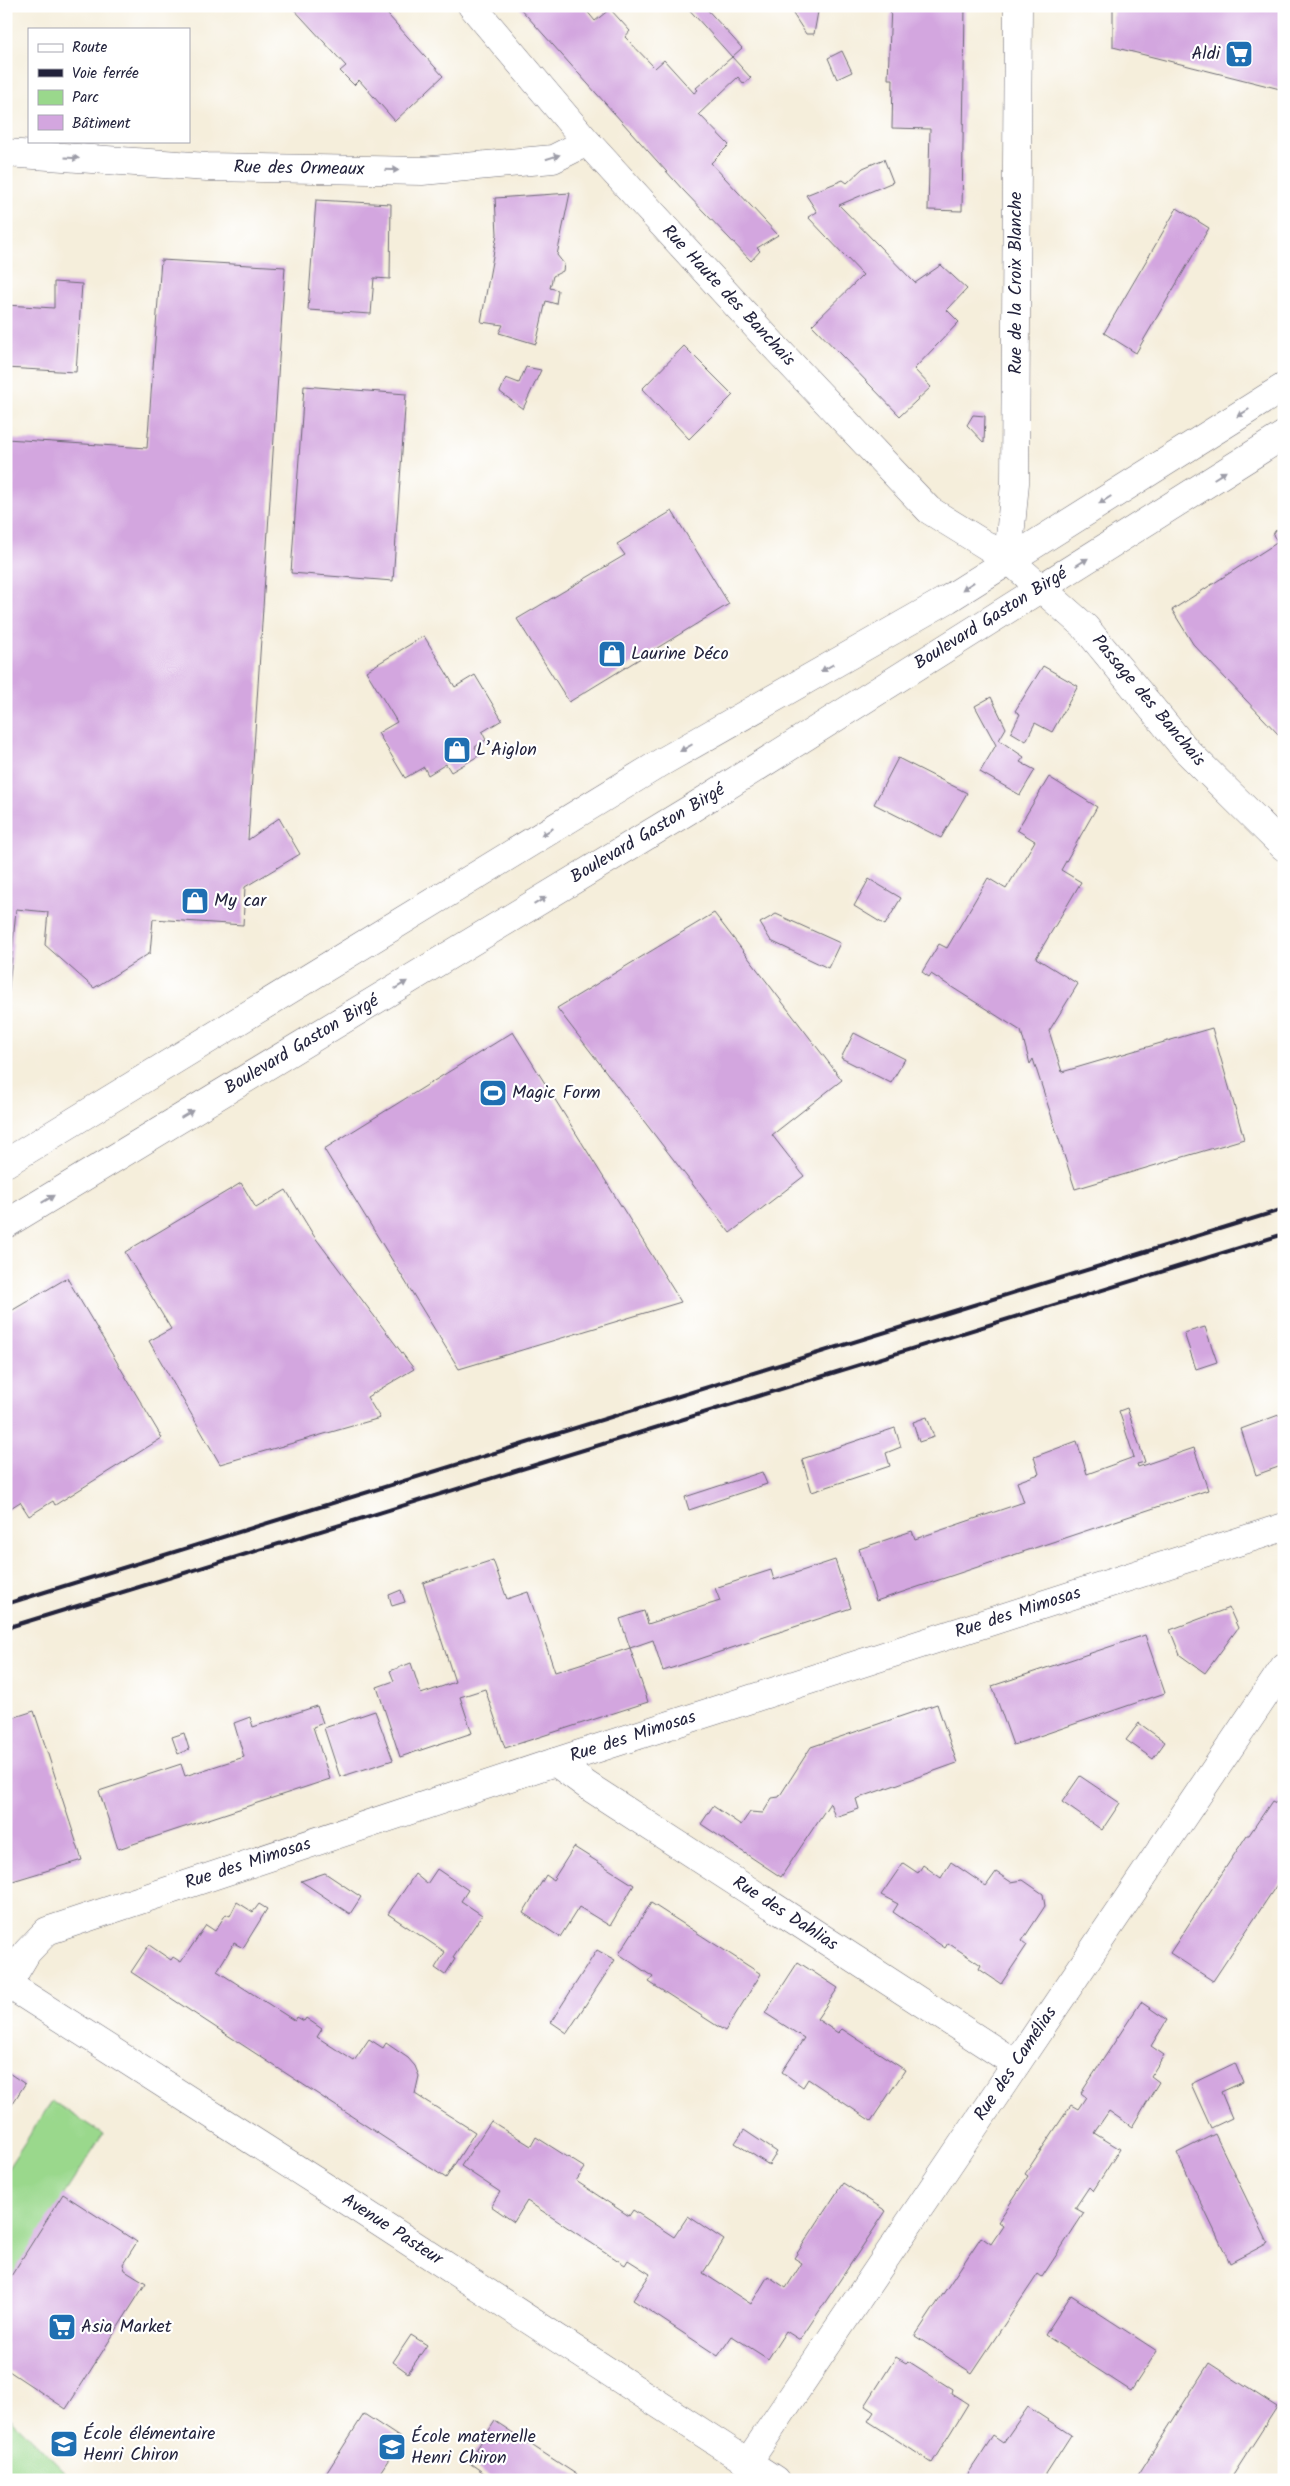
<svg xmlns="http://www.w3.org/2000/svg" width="1290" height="2486" font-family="Kalam,sans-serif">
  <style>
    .green { fill: #9ad88c; stroke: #5e7d64 }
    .building { fill: #d3a6df }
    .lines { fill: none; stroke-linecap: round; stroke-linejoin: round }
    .minor-casing { stroke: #6c6973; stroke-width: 29 }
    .major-casing { stroke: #6c6973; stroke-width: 29 }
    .minor { stroke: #fff; stroke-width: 28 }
    .major { stroke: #fff; stroke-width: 28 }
    .rail { stroke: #22223b; stroke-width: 4 }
    .oneway { fill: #9c9ca7 }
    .labels { text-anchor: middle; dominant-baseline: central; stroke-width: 4.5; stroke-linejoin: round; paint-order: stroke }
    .poi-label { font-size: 18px; fill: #22223b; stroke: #fff; text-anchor: start }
    .street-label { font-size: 18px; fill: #22223b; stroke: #fff }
  </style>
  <rect width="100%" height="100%" fill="#fff"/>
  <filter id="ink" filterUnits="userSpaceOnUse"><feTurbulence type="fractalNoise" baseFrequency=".02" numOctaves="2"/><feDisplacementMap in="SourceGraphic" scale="10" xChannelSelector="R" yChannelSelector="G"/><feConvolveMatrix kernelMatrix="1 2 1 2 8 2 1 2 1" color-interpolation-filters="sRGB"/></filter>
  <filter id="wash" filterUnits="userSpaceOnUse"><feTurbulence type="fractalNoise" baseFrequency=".0096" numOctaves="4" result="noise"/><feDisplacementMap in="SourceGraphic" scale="20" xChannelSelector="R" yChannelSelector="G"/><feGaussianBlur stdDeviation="1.12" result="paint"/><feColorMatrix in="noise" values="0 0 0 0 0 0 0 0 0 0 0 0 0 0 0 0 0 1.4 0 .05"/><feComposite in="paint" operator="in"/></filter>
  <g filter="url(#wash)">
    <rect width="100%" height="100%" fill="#f5eedb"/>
    <!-- green -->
    <g class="green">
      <path d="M52 2101 103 2134 6 2285V2171Z"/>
      <path d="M6 2414 73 2480H6Z"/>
    </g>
    <g id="blocks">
      <!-- building -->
      <g class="building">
        <path d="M291 6H380L443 76 395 121 359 80 354 85 340 71 346 66Z"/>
        <path d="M518 6H589L586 10 595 21 610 9 630 31 625 37 655 68 664 60 694 93 698 90 696 88 732 57 686 6H704L742 48 732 57 751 78 744 84 738 77 699 114 729 145 711 163 778 235 757 248 760 251 751 261 683 190Z"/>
        <path d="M788 6H819L814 34H806Z"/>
        <path d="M891 6H965L962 211 928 210 930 129 892 128 893 79H888Z"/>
        <path d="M1113 6H1284V90L1113 47Z"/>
        <path d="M842 51 852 72 837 79 828 58Z"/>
        <path d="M884 159 893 182 839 205 915 283 941 265 967 289 947 310 959 322 914 369 931 387 900 416 812 325 863 275 808 217 817 212 806 195 843 180 847 183 863 168Z"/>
        <path d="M570 193 557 255 564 264 563 271 553 276 550 288 558 290 556 304 546 301 536 344 499 333 503 325 481 322 497 234 495 198Z"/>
        <path d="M316 200 391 204 390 279 374 278 371 314 308 310Z"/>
        <path d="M1177 208 1209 228 1136 353 1104 333Z"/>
        <path d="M161 260 285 267 248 840 279 818 300 854 245 887 243 925 153 919 150 953 94 988 45 945 48 912 16 909 6 1022V439L147 448Z"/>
        <path d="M54 282 82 284 76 372 6 368V305L54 308Z"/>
        <path d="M684 346 733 395 689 439 642 389Z"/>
        <path d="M526 367 541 370 523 409 500 392 506 378 519 383Z"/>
        <path d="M304 386 406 394 393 581 291 573Z"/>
        <path d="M973 415 985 416 984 443 967 425Z"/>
        <path d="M672 511 729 604 569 702 517 619 625 555 617 544Z"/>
        <path d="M1284 525V731L1279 735 1193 644 1172 610 1278 542 1273 535 1275 531Z"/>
        <path d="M424 636 455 687 475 675 502 720 482 732 486 740 475 747 480 755 451 772 446 764 428 775 424 767 405 778 378 733 397 722 366 671Z"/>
        <path d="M1043 666 1078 686 1052 732 1035 723 1026 741 1011 732 1020 714 1015 711Z"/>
        <path d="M991 697 1006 728 999 740 1024 757 1020 762 1035 770 1020 795 980 772 996 745 975 706Z"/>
        <path d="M898 758 967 793 941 838 874 804Z"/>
        <path d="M1049 777 1097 807 1061 870 1081 882 1036 958 1078 984 1049 1031 1062 1072 1212 1028 1244 1139 1075 1189 1033 1059 1030 1064 1021 1031 931 974 929 977 922 972 939 944 947 948 988 878 1006 889 1035 841 1017 830Z"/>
        <path d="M869 879 901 898 885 925 854 906Z"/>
        <path d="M714 913 842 1080 772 1135 804 1176 730 1233 557 1008Z"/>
        <path d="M776 914 840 943 828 968 771 941 760 923Z"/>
        <path d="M513 1032 681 1302 459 1369 324 1149Z"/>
        <path d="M854 1033 905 1059 891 1083 841 1058Z"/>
        <path d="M241 1183 256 1208 286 1190 314 1236 414 1369 367 1397 380 1418 220 1464 149 1341 171 1329 125 1252Z"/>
        <path d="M67 1278 162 1438 55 1505 53 1501 29 1516 20 1502 6 1511V1314Z"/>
        <path d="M1205 1327 1217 1362 1196 1369 1184 1333Z"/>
        <path d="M1127 1408 1145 1462 1137 1464 1138 1467 1194 1448 1208 1490 876 1601 859 1549 912 1531 915 1539 1024 1502 1017 1482 1039 1474 1034 1457 1077 1441 1087 1474 1134 1457 1119 1411Z"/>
        <path d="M1284 1413V1465L1256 1475 1241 1429Z"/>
        <path d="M927 1417 934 1437 919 1442 913 1422Z"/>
        <path d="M895 1428 901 1447 886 1453 890 1466 812 1492 802 1459Z"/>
        <path d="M762 1472 767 1484 689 1510 685 1497Z"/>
        <path d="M493 1560 507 1599 528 1592 555 1672 630 1648 648 1702 505 1748 485 1689 460 1697 472 1733 400 1757 377 1687 394 1681 390 1671 411 1663 421 1694 455 1682 423 1583Z"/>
        <path d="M835 1560 851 1608 663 1671 653 1640 630 1648 620 1619 644 1611 648 1624 720 1601 715 1588 771 1570 774 1580Z"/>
        <path d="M401 1590 405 1602 392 1606 389 1595Z"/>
        <path d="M1229 1608 1238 1628 1205 1673 1180 1655 1170 1630Z"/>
        <path d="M1145 1635 1165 1693 1013 1745 992 1686Z"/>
        <path d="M937 1704 957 1763 856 1799 859 1809 835 1817 830 1803 781 1877 701 1824 713 1806 741 1825 750 1812 763 1813 772 1798 779 1797 811 1747Z"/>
        <path d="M317 1706 323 1723 313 1727 330 1779 118 1849 99 1791 181 1764 185 1776 244 1757 234 1723 250 1717 253 1727Z"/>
        <path d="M34 1711 82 1860 6 1883V1720Z"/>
        <path d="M375 1711 393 1760 340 1777 324 1728Z"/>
        <path d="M1139 1723 1165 1742 1153 1759 1126 1740Z"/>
        <path d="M184 1733 189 1749 178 1754 172 1737Z"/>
        <path d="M1080 1776 1120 1803 1102 1830 1062 1802Z"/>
        <path d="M1284 1791V1874L1213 1981 1170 1953 1247 1835H1249L1272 1801 1276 1803Z"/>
        <path d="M574 1847 634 1885 610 1926 579 1907 560 1937 523 1913 546 1875 553 1880Z"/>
        <path d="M951 1862 986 1886 996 1872 1011 1882 1023 1880 1043 1894 1045 1906 1022 1941 1027 1945 1001 1984 979 1969 981 1965 948 1943 945 1948 893 1912 898 1904 881 1895 903 1863 918 1873 923 1865 941 1878Z"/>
        <path d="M437 1869 468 1890 461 1901 482 1915 453 1958 455 1959 445 1975 435 1968 445 1952 388 1914 415 1874 427 1884Z"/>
        <path d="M325 1873 361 1897 350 1914 301 1881Z"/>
        <path d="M237 1902 253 1912 259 1904 267 1909 243 1948 234 1943 217 1971 295 2021 297 2017 304 2021 306 2018 322 2029 317 2037 354 2061 369 2039 383 2048 386 2043 408 2058 415 2066 419 2076 415 2094 475 2132 446 2178 131 1972 149 1945 171 1960 173 1957 181 1962 206 1925 215 1931 226 1914 230 1916Z"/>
        <path d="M651 1903 761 1974 725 2031 649 1982 653 1977 619 1954Z"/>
        <path d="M597 1950 615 1960 567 2033 551 2022Z"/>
        <path d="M798 1962 838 1988 817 2019 838 2033 842 2029 905 2070 871 2121 808 2079 803 2087 782 2072 804 2038 765 2013Z"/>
        <path d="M1141 2002 1167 2020 1151 2046 1164 2055 1151 2076 1159 2082 1132 2127 1109 2111 1094 2133 1120 2149 1093 2191 1089 2187 1075 2208 1084 2213 1042 2277 1038 2274 972 2373 915 2336 981 2237 991 2244 1003 2226 998 2222 1028 2176 1025 2174 1071 2105 1078 2109 1086 2097 1081 2093Z"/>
        <path d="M1235 2063 1243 2082 1221 2092 1232 2118 1211 2128 1191 2084Z"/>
        <path d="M6 2071 25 2084 6 2114Z"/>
        <path d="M491 2121 531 2146 536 2137 585 2168 576 2181 629 2216 633 2210 674 2237 688 2216 724 2240 703 2273 751 2304 768 2276 786 2288 802 2263 794 2258 843 2183 886 2211 800 2340 786 2331 768 2359 732 2336 718 2356 633 2300 650 2274 628 2260 625 2265 527 2201 514 2222 491 2206 500 2192 461 2166Z"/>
        <path d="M744 2130 777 2152 769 2165 735 2143Z"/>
        <path d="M1215 2134 1268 2243 1230 2263 1177 2153Z"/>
        <path d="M63 2194 137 2242 123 2264 125 2270 146 2283 66 2409 6 2369V2284Z"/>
        <path d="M1071 2295 1157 2351 1131 2391 1045 2335Z"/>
        <path d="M411 2335 427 2345 408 2373 393 2362Z"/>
        <path d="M896 2357 906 2363 908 2361 952 2389 951 2393 968 2404 932 2463 868 2421 874 2412 865 2406Z"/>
        <path d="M1209 2363 1277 2407 1230 2480H1135Z"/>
        <path d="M1028 2407 1071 2435 1042 2480H964L993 2436 1003 2443Z"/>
        <path d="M364 2414 402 2439 375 2480H322Z"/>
        <path d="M495 2421 539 2450 585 2480H494L468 2462Z"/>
      </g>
    </g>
  </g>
  <g filter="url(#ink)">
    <use href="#blocks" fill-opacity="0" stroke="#6c6973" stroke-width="1"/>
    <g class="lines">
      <defs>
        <g id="minor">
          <path d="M472 6 587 142 775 347 929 510 1008 559 1085 627 1187 751 1284 847"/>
          <path d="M6 153 207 167 422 171 553 159 587 142"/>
          <path d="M1008 559 1015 483 1018 6"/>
          <path d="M555 1762 588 1786 1016 2064"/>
          <path d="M8 1984 27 1952 47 1931 555 1762 1284 1527"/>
          <path d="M748 2462 1284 1667"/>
        </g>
        <g id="major">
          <path d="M6 1163 662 762 948 599 1284 387"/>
          <path d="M6 1224 689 810 1284 435"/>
          <path d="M6 1983 339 2196 775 2480"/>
        </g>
      </defs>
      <!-- minor casing -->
      <use href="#minor" class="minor-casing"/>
      <!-- major casing -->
      <use href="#major" class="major-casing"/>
      <!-- minor -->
      <use href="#minor" class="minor"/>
      <!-- major -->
      <use href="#major" class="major"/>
      <!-- rail -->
      <g class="rail">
        <path d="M6 1604 1284 1209"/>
        <path d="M6 1628 1284 1234"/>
      </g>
    </g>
    <!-- one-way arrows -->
    <defs><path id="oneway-solid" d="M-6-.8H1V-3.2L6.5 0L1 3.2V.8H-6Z" transform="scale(1.25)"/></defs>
    <g class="oneway">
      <use href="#oneway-solid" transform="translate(553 157) rotate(-17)"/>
      <use href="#oneway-solid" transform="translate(72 158) rotate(4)"/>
      <use href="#oneway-solid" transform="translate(392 170) rotate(1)"/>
      <use href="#oneway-solid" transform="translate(1243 413) rotate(148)"/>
      <use href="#oneway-solid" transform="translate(1220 475) rotate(-32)"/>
      <use href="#oneway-solid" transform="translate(1105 500) rotate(148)"/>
      <use href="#oneway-solid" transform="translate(1082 562) rotate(-32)"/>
      <use href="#oneway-solid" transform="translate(968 586) rotate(146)"/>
      <use href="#oneway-solid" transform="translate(827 668) rotate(150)"/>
      <use href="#oneway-solid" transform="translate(686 748) rotate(150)"/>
      <use href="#oneway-solid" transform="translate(547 832) rotate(149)"/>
      <use href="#oneway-solid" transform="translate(540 901) rotate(-31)"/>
      <use href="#oneway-solid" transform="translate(401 985) rotate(-31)"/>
      <use href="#oneway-solid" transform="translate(187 1114) rotate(-31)"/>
      <use href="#oneway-solid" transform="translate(48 1199) rotate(-31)"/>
    </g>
  </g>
  <!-- icons -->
  <defs>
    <symbol id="supermarket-square" viewBox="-11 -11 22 22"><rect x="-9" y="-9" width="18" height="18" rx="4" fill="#1f6fb2" stroke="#fff"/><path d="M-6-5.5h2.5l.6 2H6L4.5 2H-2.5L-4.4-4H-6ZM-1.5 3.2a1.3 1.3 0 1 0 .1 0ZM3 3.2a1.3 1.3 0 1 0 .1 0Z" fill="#fff"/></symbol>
    <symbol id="shop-square" viewBox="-11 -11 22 22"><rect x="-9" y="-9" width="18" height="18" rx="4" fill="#1f6fb2" stroke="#fff"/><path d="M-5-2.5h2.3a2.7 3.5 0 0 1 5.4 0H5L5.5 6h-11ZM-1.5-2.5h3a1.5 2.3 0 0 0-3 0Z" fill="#fff"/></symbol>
    <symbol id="stadium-square" viewBox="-11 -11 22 22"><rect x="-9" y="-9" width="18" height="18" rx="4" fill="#1f6fb2" stroke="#fff"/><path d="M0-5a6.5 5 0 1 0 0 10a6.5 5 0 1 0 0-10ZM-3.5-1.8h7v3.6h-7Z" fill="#fff"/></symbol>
    <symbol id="school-square" viewBox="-11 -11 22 22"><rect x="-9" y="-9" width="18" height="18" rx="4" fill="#1f6fb2" stroke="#fff"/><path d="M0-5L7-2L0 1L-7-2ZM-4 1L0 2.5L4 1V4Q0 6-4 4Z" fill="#fff"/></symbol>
  </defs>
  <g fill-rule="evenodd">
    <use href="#supermarket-square" x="1223" y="38" width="32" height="32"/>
    <use href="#shop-square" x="596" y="638" width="32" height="32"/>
    <use href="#shop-square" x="441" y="734" width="32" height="32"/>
    <use href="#shop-square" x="179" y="885" width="32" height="32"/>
    <use href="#stadium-square" x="477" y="1077" width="32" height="32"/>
    <use href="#supermarket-square" x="46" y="2311" width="32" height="32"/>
    <use href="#school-square" x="48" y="2428" width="32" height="32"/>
    <use href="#school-square" x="376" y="2431" width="32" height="32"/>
  </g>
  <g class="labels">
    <!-- poi labels -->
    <g class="poi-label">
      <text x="1220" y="54" text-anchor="end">Aldi</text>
      <text x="631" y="654">Laurine Déco</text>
      <text x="476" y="750">L’Aiglon</text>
      <text x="214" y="901">My car</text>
      <text x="512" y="1093">Magic Form</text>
      <text x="81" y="2327">Asia Market</text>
      <text x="83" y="2434">École élémentaire<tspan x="83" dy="21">Henri Chiron</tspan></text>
      <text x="411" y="2437">École maternelle<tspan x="411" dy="21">Henri Chiron</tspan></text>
    </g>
    <!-- street labels -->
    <g class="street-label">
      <text transform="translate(299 169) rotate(1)">Rue des Ormeaux</text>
      <text transform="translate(1016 283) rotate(-90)">Rue de la Croix Blanche</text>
      <text transform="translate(728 296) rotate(47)">Rue Haute des Banchais</text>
      <text transform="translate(991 619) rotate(-32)">Boulevard Gaston Birgé</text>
      <text transform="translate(1148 701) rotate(50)">Passage des Banchais</text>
      <text transform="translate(648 834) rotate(-31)">Boulevard Gaston Birgé</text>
      <text transform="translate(302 1045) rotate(-31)">Boulevard Gaston Birgé</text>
      <text transform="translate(1018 1613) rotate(-18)">Rue des Mimosas</text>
      <text transform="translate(633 1737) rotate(-18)">Rue des Mimosas</text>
      <text transform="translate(248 1864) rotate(-18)">Rue des Mimosas</text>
      <text transform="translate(785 1914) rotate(33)">Rue des Dahlias</text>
      <text transform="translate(1016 2064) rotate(-56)">Rue des Camélias</text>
      <text transform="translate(392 2230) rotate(33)">Avenue Pasteur</text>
    </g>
  </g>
  <!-- margin -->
  <rect width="1290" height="2486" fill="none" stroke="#fff" stroke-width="25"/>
  <!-- legend -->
  <rect x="28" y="28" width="162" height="115" fill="#ffffff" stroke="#a7a7b1"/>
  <rect x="38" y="44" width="25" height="8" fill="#ffffff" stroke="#a7a7b1"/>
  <text x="72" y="52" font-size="15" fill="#22223b">Route</text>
  <rect x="38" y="69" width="25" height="8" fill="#22223b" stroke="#a7a7b1"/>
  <text x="72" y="78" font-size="15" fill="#22223b">Voie ferrée</text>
  <rect x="38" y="90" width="25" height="15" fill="#9ad88c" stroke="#a7a7b1"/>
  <text x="72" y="102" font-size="15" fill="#22223b">Parc</text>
  <rect x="38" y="115" width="25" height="15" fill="#d3a6df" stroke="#a7a7b1"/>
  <text x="72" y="128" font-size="15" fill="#22223b">Bâtiment</text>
</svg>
